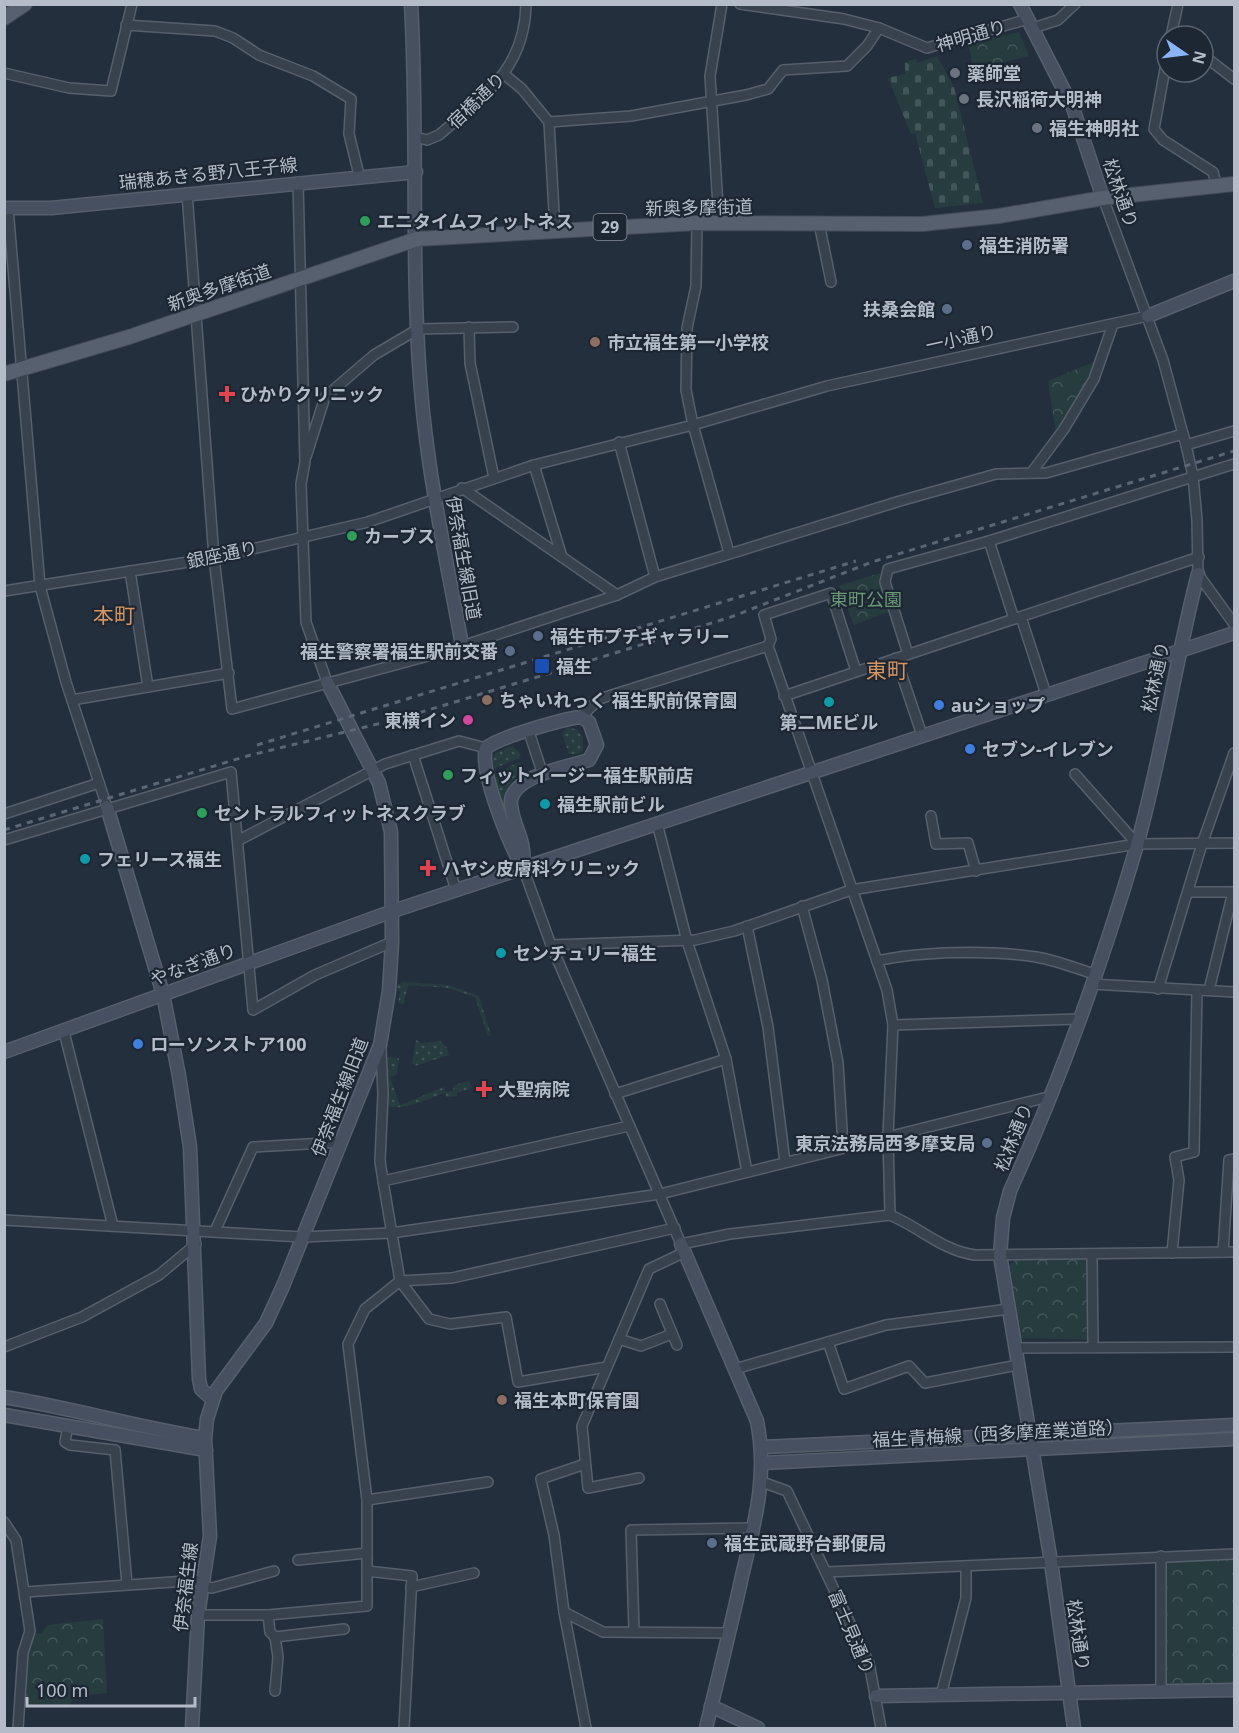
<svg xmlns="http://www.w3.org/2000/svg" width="1239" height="1733" font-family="'Noto Sans','Noto Sans JP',sans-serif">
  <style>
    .grass { fill: url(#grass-dots) }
    .cemetery { fill: url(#cemetery-stones) }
    .park { fill: url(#park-crowns) }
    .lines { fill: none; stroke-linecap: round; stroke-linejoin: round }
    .street-casing { stroke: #565f6c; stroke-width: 12 }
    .secondary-casing { stroke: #565f6c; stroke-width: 15 }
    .primary-casing { stroke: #414a57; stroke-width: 16 }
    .street { stroke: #38414e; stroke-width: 9 }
    .secondary { stroke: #465061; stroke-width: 12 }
    .primary { stroke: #56606e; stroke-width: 14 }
    .rail { stroke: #5a6575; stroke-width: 3; stroke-dasharray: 6 6; stroke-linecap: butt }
    .worship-dot { fill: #6b7280; stroke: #1d2633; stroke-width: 2 }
    .leisure-dot { fill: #2e9e5b; stroke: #1d2633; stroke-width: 2 }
    .service-dot { fill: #5c6f8a; stroke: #1d2633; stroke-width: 2 }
    .education-dot { fill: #8d6e63; stroke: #1d2633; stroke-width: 2 }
    .health-dot { fill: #e0444e; stroke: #1d2633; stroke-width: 2 }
    .transit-dot { fill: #1a4fb4; stroke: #1d2633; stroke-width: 2 }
    .culture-dot { fill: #0f9aa8; stroke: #1d2633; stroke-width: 2 }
    .shop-dot { fill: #3f7fe0; stroke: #1d2633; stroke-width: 2 }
    .hotel-dot { fill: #d1479c; stroke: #1d2633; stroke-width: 2 }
    .labels { text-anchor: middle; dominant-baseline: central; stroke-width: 4.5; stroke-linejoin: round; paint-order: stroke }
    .shield { fill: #1d2633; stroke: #878f9c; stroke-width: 1.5 }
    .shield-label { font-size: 16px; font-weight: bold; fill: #b4bcc9 }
    .street-label { font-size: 18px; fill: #b4bcc9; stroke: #1d2633 }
    .poi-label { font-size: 18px; font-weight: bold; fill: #b4bcc9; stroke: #1d2633; text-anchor: start }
    .park-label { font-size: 18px; fill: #6b9a76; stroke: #1d2633 }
    .quarter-label { font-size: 21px; fill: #d59563; stroke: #1d2633 }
  </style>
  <defs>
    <pattern id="grass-dots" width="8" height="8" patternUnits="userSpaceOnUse" patternTransform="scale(1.5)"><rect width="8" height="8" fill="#263c3f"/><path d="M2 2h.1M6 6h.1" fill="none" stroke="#435659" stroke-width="1.8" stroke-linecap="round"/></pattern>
    <pattern id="cemetery-stones" width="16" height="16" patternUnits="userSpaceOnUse" patternTransform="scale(1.5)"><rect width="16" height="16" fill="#263c3f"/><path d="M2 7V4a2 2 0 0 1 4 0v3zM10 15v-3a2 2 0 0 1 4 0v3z" fill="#435659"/></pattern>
    <pattern id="park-crowns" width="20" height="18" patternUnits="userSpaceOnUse" patternTransform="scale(1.5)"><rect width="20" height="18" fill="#263c3f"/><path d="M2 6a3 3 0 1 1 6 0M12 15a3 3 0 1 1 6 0" fill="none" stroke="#435659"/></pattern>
  </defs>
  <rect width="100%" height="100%" fill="#242f3e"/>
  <!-- grass -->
  <g class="grass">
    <path d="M566 728 576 729 583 737V750L578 754H569L562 733Z"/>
    <path d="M512 746 521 754 519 758 491 770 490 763 495 753Z"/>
    <path d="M520 763 525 769 511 781 504 802 518 843 515 844 495 778 510 766Z"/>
    <path d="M403 982 448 985 479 996 491 1035 488 1036 475 997 448 988 408 985 404 1004 398 1003 400 991 397 990V985Z"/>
    <path d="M416 1040 421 1043 440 1041 446 1046 449 1055 415 1066 412 1063Z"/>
    <path d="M388 1057 399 1058 397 1074 390 1077 400 1105 444 1087 446 1092 453 1091 454 1085 469 1081 472 1088 457 1093V1096L447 1097 445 1093C430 1098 401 1113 386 1105Z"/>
  </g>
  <!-- cemetery -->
  <path class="cemetery" d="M937 56 954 87 983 203 935 208 915 133 911 134 888 78 905 74V62L916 59 917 63Z"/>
  <!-- park -->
  <g class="park">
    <path d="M1019 32 1029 56 974 69 968 43Z"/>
    <path d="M1096 361 1080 398 1056 434 1048 381Z"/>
    <path d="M880 573 893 610 854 625 838 586Z"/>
    <path d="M1088 1257 1089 1340 1020 1338 1009 1266 1016 1259Z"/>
    <path d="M1234 1559V1683L1168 1687 1164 1684V1564L1168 1561Z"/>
    <path d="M103 1619 107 1693 79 1696 65 1707H26L28 1648 33 1634 42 1633 48 1625Z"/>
  </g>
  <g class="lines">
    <defs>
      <g id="street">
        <path d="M740 4 844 19 879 28 927 48 1028 19"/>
        <path d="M126 25 215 31 233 38 259 55 313 76 351 99 349 134 359 175"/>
        <path d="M1033 28 1058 20 1075 4"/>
        <path d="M1171 36 1178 4"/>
        <path d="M1203 55 1234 79"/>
        <path d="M1167 58 1154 129 1163 140 1213 172 1217 186"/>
        <path d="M4 73 69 88 111 91 132 4"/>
        <path d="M505 75 522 89 549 122 555 230"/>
        <path d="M549 122 631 116 746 95 768 89 783 70 847 66 867 46 879 28"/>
        <path d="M415 137 427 140 439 135C484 96 525 69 526 4"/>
        <path d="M298 182 305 462 301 484 306 622 327 682"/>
        <path d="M187 193 214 558 232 709 450 650 617 595 655 577 900 501 996 474 1046 473 1183 434"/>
        <path d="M1103 198 1163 360 1186 445 1193 476 1197 520 1198 574 1234 624"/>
        <path d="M8 208 40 586 66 682 107 807"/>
        <path d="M697 223 696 286 687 328 686 390 693 425 729 553"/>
        <path d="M719 223 710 76 722 4"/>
        <path d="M819 223 831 282"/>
        <path d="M469 327 470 363 494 478"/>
        <path d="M619 442 655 577"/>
        <path d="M1186 445 1234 431"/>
        <path d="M306 457 325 397 374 355 418 329 513 327"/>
        <path d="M534 465 562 557"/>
        <path d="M1032 472 1064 429 1094 379 1113 324"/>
        <path d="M462 488 617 595"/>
        <path d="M989 541 1014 619"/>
        <path d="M130 571 148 687"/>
        <path d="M4 591 214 558 368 522 534 465 693 425 827 386 1148 316"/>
        <path d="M1021 617 1046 694"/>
        <path d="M768 646 771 639 764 615 831 593 856 671"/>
        <path d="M908 654 885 582 888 569 989 541 1234 464"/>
        <path d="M896 658 922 735"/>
        <path d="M784 696 1199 557"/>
        <path d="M72 700 229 673"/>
        <path d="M581 717 599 699 768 646 887 990 893 1025 888 1136 890 1215"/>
        <path d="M529 732 543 775"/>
        <path d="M413 755 456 890"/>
        <path d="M1075 774 1137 844"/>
        <path d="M4 814 99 783"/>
        <path d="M931 816 936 844 968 843 976 871"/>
        <path d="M657 823 687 941 726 1059 747 1172"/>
        <path d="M4 840 231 772 253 1010 315 975 392 942"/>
        <path d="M239 840 385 764 459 741 486 748"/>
        <path d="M523 868 551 945 681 1244 730 1234 890 1215C921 1228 941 1250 975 1255L1234 1252"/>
        <path d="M1188 892H1234"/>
        <path d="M802 906 822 980 838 1063 843 1147"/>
        <path d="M747 926 768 1027 785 1162"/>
        <path d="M551 945 695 940 734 931 851 890 1137 844 1234 843"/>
        <path d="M877 961C920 951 992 950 1036 957 1055 960 1075 968 1094 974"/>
        <path d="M1091 984 1234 992"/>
        <path d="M1158 989 1202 844 1234 753"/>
        <path d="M1209 990 1233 892"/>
        <path d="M893 1025 1078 1019"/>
        <path d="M64 1032 113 1226"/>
        <path d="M381 1049 383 1094 380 1161 383 1181"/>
        <path d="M615 1094 726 1059"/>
        <path d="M4 1220 302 1237 391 1233 660 1194 1048 1097"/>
        <path d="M215 1231 253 1147 342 1142"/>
        <path d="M1223 1252 1229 1160 1234 1159"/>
        <path d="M1172 1253 1179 1180 1175 1157 1194 1152 1197 990"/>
        <path d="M1092 1255 1093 1346"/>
        <path d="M660 1304 677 1345"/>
        <path d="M619 1339 641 1346 672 1334"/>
        <path d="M828 1342 844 1389 909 1366 925 1383 1018 1365"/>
        <path d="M4 1347 82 1317 159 1275 196 1244"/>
        <path d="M1015 1348 1234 1347"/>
        <path d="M607 1367 518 1382 506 1317 450 1324 429 1319 400 1281 383 1181 629 1126"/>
        <path d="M735 1369 886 1325 1009 1309"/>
        <path d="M68 1426 65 1442 70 1445 115 1450 127 1584"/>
        <path d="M639 1478 588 1488 582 1426 649 1269 685 1252"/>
        <path d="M762 1482 787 1491 869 1663 881 1728"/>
        <path d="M367 1500 488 1482"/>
        <path d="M4 1522 16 1540 30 1631 23 1653 18 1728"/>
        <path d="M298 1560 367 1553"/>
        <path d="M367 1571 412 1576 404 1728"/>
        <path d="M827 1572 1234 1554"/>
        <path d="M201 1586 212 1588 274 1571"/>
        <path d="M411 1587 474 1573"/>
        <path d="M25 1592 202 1580"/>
        <path d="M564 1612 554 1535 541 1479 585 1464"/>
        <path d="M198 1615H268L367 1606V1500L348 1344 365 1309 400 1281 452 1278 675 1228"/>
        <path d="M268 1615 270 1632 275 1637 344 1629"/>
        <path d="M634 1631 631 1530 753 1528"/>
        <path d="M275 1637 278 1657 275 1691"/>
        <path d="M1161 1692V1556"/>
        <path d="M941 1695 966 1598V1566"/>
        <path d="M586 1728 564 1612 603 1632 729 1633"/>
      </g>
      <g id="secondary">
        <path d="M411 4C419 140 409 277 423 412 431 490 448 568 462 645"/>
        <path d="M1020 4 1073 108 1103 198"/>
        <path d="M4 208H51L416 172"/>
        <path d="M1148 316 1234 281"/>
        <path d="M581 717 589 722 597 745 589 760C568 767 508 776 511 805 514 831 526 836 523 868 510 846 479 771 486 748 499 737 563 719 581 717Z"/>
        <path d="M107 807 163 994 179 1076 190 1147 199 1379 201 1389 212 1399"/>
        <path d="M4 1052 393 911 1234 633"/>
        <path d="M681 1244 757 1421C768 1477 755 1521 742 1576 731 1627 718 1678 706 1728"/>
        <path d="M4 1397C72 1408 137 1427 205 1438"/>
        <path d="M4 1415 206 1450"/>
        <path d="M763 1447 1234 1425"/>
        <path d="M763 1463 1234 1439"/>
        <path d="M876 1696 1234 1690"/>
        <path d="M711 1706 758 1728"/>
        <path d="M192 1728 198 1615 210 1536 205 1438 207 1419 216 1391 266 1323 283 1286 380 1045 389 991 392 942 391 832 379 783 327 682"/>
        <path d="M1074 1728 1051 1562 1000 1255 1003 1218 1010 1191C1060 1081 1103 961 1137 845 1162 756 1175 663 1198 574"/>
      </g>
      <g id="primary">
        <path d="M4 18 25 4"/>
        <path d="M4 374 129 337 417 239 697 223 922 224 999 216 1103 198 1234 184"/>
      </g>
    </defs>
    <!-- street casing -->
    <use href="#street" class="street-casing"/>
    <!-- secondary casing -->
    <use href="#secondary" class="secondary-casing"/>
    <!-- primary casing -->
    <use href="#primary" class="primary-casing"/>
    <!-- street -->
    <use href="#street" class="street"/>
    <!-- secondary -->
    <use href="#secondary" class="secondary"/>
    <!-- primary -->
    <use href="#primary" class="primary"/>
    <!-- rail -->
    <g class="rail">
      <path d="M257 745 856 561"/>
      <path d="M4 830 247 756 402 718 547 674 731 617 872 562 1234 451"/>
    </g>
  </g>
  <!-- markers -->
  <g class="worship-dot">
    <circle cx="955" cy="73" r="6"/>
    <circle cx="964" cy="99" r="6"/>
    <circle cx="1037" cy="128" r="6"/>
  </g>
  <g class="leisure-dot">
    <circle cx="365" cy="221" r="6"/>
    <circle cx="352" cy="536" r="6"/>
    <circle cx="448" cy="775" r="6"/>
    <circle cx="202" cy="813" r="6"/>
  </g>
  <g class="service-dot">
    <circle cx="967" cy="245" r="6"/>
    <circle cx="947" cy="309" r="6"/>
    <circle cx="538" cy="636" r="6"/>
    <circle cx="510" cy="651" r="6"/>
    <circle cx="987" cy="1143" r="6"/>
    <circle cx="712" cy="1543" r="6"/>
  </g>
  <g class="education-dot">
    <circle cx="595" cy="342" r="6"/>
    <circle cx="487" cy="700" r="6"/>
    <circle cx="502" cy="1400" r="6"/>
  </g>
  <g class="health-dot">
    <path d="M224 385h6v6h6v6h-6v6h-6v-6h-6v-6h6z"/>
    <path d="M425 859h6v6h6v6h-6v6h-6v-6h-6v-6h6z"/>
    <path d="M481 1080h6v6h6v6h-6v6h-6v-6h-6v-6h6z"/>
  </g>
  <rect class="transit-dot" x="534" y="658" width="16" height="16" rx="3"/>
  <g class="culture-dot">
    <circle cx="829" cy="702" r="6"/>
    <circle cx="545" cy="804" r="6"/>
    <circle cx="85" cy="859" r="6"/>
    <circle cx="501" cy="953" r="6"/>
  </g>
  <g class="shop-dot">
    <circle cx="939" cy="705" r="6"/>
    <circle cx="970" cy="749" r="6"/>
    <circle cx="138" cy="1044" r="6"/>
  </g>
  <circle class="hotel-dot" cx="468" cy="720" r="6"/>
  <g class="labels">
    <!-- shield labels -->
    <rect class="shield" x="593.5" y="214" width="33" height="26" rx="4.5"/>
    <g class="shield-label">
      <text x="610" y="227">29</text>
    </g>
    <!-- street labels -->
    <g class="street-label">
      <text transform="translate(971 35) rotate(-16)">神明通り</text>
      <text transform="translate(476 100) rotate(-44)">宿橋通り</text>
      <text transform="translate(208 173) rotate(-6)">瑞穂あきる野八王子線</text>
      <text transform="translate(1121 193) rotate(71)">松林通り</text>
      <text transform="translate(699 207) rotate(-1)">新奥多摩街道</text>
      <text transform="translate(219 287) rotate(-19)">新奥多摩街道</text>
      <text transform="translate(961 338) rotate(-12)">一小通り</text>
      <text transform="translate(222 554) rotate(-12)">銀座通り</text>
      <text transform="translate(464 558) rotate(80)">伊奈福生線旧道</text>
      <text transform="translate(1155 677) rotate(-78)">松林通り</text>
      <text transform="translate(193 964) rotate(-20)">やなぎ通り</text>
      <text transform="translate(339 1097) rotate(-69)">伊奈福生線旧道</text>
      <text transform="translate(1013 1137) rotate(-68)">松林通り</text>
      <text transform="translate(998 1433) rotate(-3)">福生青梅線（西多摩産業道路）</text>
      <text transform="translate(185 1587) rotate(-83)">伊奈福生線</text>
      <text transform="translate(852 1632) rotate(67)">富士見通り</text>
      <text transform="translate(1079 1635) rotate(82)">松林通り</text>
    </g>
    <!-- poi labels -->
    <g class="poi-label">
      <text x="967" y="73">薬師堂</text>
      <text x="976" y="99">長沢稲荷大明神</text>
      <text x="1049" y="128">福生神明社</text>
      <text x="377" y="221">エニタイムフィットネス</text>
      <text x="979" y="245">福生消防署</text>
      <text x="935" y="309" text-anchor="end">扶桑会館</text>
      <text x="607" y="342">市立福生第一小学校</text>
      <text x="240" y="394">ひかりクリニック</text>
      <text x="364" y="536">カーブス</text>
      <text x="550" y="636">福生市プチギャラリー</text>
      <text x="498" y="651" text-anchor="end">福生警察署福生駅前交番</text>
      <text x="556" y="666">福生</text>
      <text x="499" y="700">ちゃいれっく 福生駅前保育園</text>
      <text x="951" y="705">auショップ</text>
      <text x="456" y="720" text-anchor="end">東横イン</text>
      <text x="829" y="722" text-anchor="middle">第二MEビル</text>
      <text x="982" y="749">セブン-イレブン</text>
      <text x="460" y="775">フィットイージー福生駅前店</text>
      <text x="557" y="804">福生駅前ビル</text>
      <text x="214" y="813">セントラルフィットネスクラブ</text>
      <text x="97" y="859">フェリース福生</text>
      <text x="442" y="868">ハヤシ皮膚科クリニック</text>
      <text x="513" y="953">センチュリー福生</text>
      <text x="150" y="1044">ローソンストア100</text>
      <text x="498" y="1089">大聖病院</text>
      <text x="975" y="1143" text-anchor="end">東京法務局西多摩支局</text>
      <text x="514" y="1400">福生本町保育園</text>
      <text x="724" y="1543">福生武蔵野台郵便局</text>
    </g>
    <!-- park labels -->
    <g class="park-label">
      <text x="866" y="599">東町公園</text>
    </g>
    <!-- quarter labels -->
    <g class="quarter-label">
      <text x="114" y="615">本町</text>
      <text x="887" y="670">東町</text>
    </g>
  </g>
  <!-- border -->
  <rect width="1239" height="1733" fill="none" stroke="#b4bcc9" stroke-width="12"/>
  <!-- north arrow -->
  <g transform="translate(1185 54) rotate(104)"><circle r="28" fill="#1d2633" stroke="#59626f" stroke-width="1.5"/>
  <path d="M0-4.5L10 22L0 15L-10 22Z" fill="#8ab4f8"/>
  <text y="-9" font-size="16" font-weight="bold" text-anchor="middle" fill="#b4bcc9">N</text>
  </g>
  <!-- scale -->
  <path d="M27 1697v9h168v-9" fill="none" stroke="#b4bcc9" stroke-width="3"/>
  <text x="36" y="1697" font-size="18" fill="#b4bcc9" stroke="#1d2633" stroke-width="4.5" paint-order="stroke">100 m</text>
</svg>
